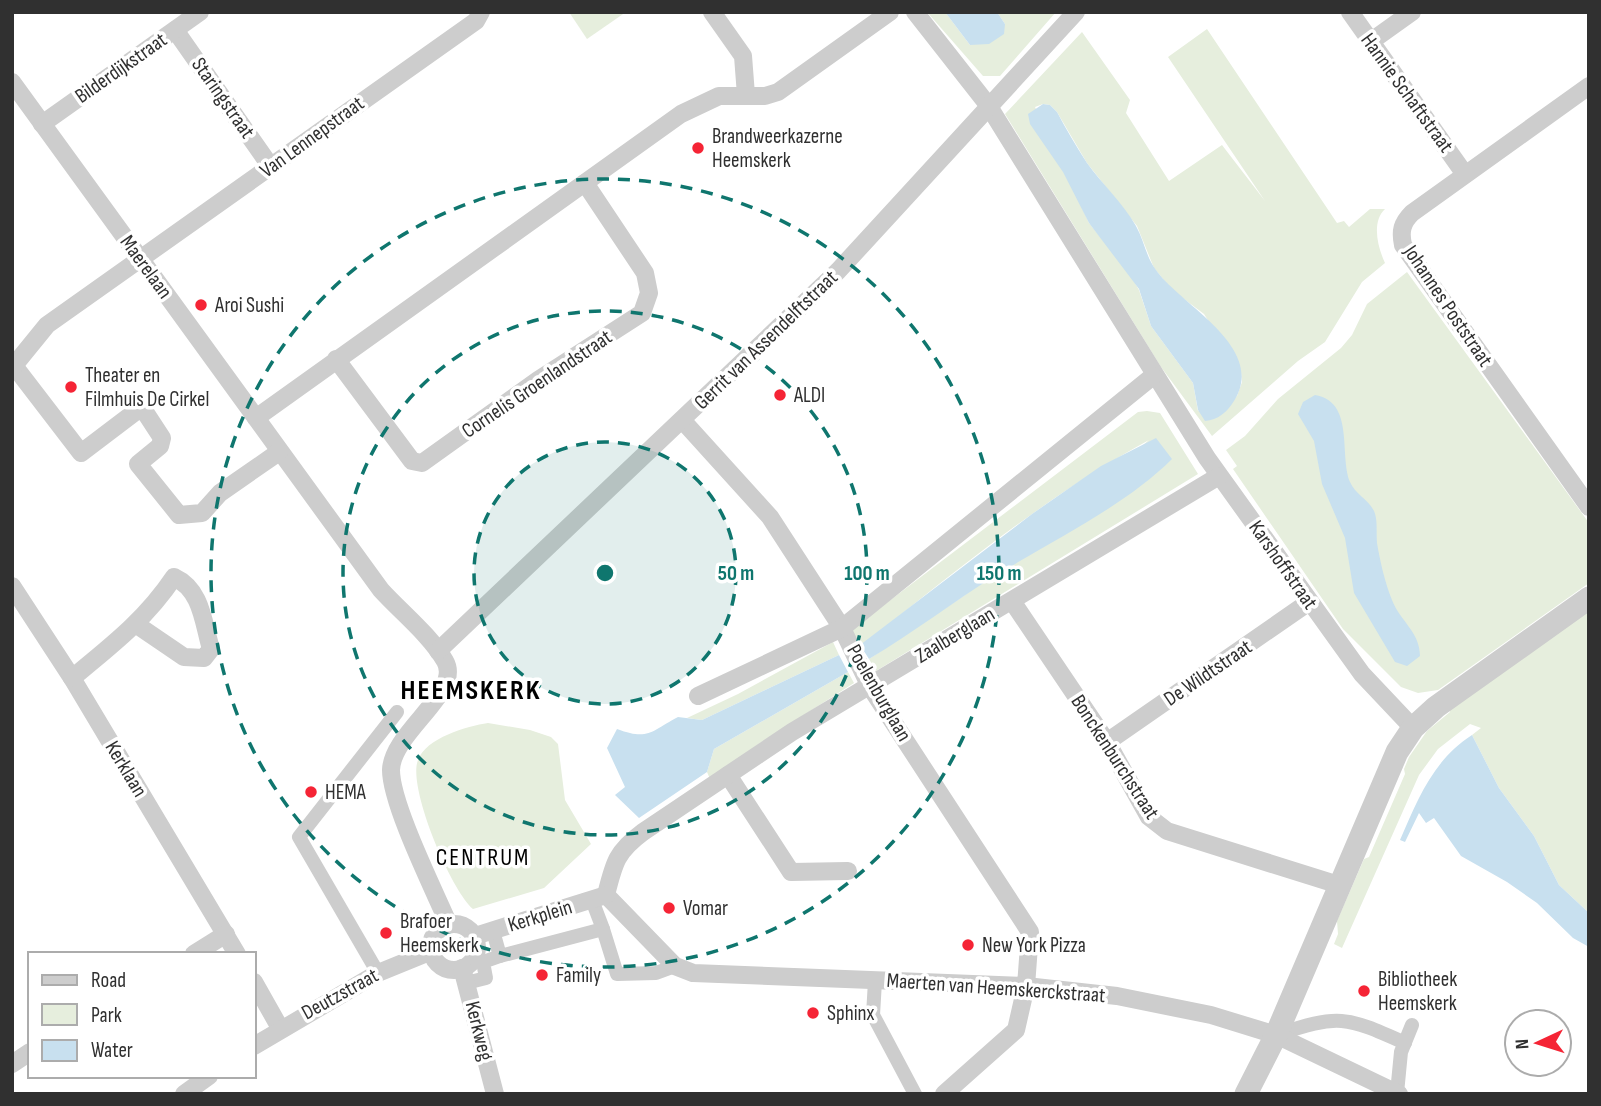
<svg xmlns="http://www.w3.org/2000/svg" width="1601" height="1106" font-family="'Sofia Sans Condensed',sans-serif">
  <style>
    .green { fill: #e6eedd; fill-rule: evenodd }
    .water { fill: #c8e0ef }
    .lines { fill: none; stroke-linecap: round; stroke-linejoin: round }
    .pedestrian { stroke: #cdcdcd; stroke-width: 14 }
    .minor { stroke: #cdcdcd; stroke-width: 18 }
    .tertiary { stroke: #cdcdcd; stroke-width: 23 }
    .ring { fill: none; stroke: #0f766e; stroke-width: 3.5; stroke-dasharray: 12 9 }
    .poi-dot { fill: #f52435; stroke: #fff; stroke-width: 2.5 }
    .labels { text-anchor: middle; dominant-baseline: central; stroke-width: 7; stroke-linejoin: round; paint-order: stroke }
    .street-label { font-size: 21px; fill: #303030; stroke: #fff }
    .poi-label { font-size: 21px; fill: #303030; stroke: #fff; text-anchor: start }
    .quarter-label { font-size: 24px; letter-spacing: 2px; fill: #000; stroke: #fff }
    .district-label { font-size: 28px; font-weight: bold; letter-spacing: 2px; fill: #000; stroke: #fff }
    .centre { fill: #0f766e; stroke: #fff; stroke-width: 3.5 }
    .ring-label { font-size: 21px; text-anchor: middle; font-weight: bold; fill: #0f766e; stroke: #fff; stroke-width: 7; stroke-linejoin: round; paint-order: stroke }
  </style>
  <rect width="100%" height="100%" fill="#fff"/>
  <!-- green -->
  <g class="green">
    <path d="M569 12H626L587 39Z"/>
    <path d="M927 12H945L970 45 1005 24 997 12H1056L1000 76H983Z"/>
    <path d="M1207 29 1337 223 1344 221 1349 227 1370 209H1385C1371 222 1378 248 1385 263L1362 282 1325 342 1298 361 1212 436 1161 367 1005 114 1082 32 1130 100 1126 113 1169 181 1222 145 1265 201 1168 57ZM1043 104 1050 105 1057 112 1087 163 1137 226 1154 268 1172 290 1204 314 1241 372 1242 382 1237 396 1198 411 1193 383 1151 326 1139 290 1130 274 1089 223 1035 107Z"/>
    <path d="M1407 272 1589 523V583L1438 690 1418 693 1401 687 1343 629 1233 469 1237 466 1226 450 1245 436 1278 399 1341 348 1352 335 1367 304Z"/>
    <path d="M1147 411 1160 413 1198 474 876 671 869 659 965 595 1149 440C1048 495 958 569 868 641L860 645 851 630 1138 412Z"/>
    <path d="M1589 606V913L1559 885 1534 836 1499 788 1472 735 1481 728 1470 724 1438 749 1419 775 1342 948 1334 944 1338 934 1337 921 1364 859 1369 857 1405 774 1404 769 1409 757 1427 731 1450 712 1449 706Z"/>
    <path d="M833 642 839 655 702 720 687 718 738 694Z"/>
    <path d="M848 672 854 683 760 743 710 779 707 772 714 749Z"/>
    <path d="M488 723 530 730 551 737 558 744 565 800 591 844 544 888 473 909C451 890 407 787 418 760 426 738 467 726 488 723Z"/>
  </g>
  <!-- water -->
  <g class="water">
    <path d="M945 12H997L1005 24 1004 34 989 44 970 45Z"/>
    <path d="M1043 104 1050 105 1057 112C1066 129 1076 146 1087 163 1102 184 1123 203 1136 226 1144 240 1146 257 1156 270 1180 305 1268 347 1234 401 1227 412 1218 420 1205 421L1198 410 1193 383 1151 326 1139 289 1089 223 1063 172 1030 124 1028 114Z"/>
    <path d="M1315 395C1355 402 1339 454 1350 482 1355 494 1368 499 1374 511 1378 520 1376 532 1377 543 1380 561 1385 583 1392 600 1400 621 1420 632 1420 656L1407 666 1395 662 1354 593 1345 538 1322 484 1314 441 1298 414 1303 402Z"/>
    <path d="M1156 438 1172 459C1126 505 1054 540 998 574 954 601 913 633 869 659L860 645 1032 514 1101 466Z"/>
    <path d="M839 655 848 672 714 749 707 772 639 818 615 795 625 787 607 748 617 729C649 741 651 731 678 717L702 720Z"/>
    <path d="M1472 735 1499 788 1534 836 1559 885 1589 913V947L1573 938 1537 903 1507 882 1461 856 1434 818 1426 823 1419 813 1405 842 1400 840C1418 799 1433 760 1472 735Z"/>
  </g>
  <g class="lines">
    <!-- pedestrian -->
    <g class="pedestrian">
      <path d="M592 900 603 929"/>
      <path d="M500 956 603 929 617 974 656 973 675 966"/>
      <path d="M378 973 299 837 397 712"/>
      <path d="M875 981 873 1015 915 1094"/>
      <path d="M466 983 486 978 483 962 500 956 493 931"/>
      <path d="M1276 1035C1339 1014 1345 1016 1405 1043"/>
      <path d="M1397 1093 1401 1052 1412 1025"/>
    </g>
    <!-- minor -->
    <g class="minor">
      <path d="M712 12 743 56 746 95"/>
      <path d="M915 12 988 105 1207 458 1362 674 1413 728"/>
      <path d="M1350 12 1464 173"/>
      <path d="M175 30 271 167"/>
      <path d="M1370 42 1412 12"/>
      <path d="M12 82 381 590C401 612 430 635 445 661 463 692 392 732 391 770 391 804 434 890 449 925"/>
      <path d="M1589 86 1412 213C1402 223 1400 231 1403 245L1589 507"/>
      <path d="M42 124 200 12"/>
      <path d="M336 359 412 461 422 463 538 380 642 313 649 293 645 273 585 183"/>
      <path d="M15 367 81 453 139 409 145 412 162 438 160 446 138 464 179 515 202 513 220 493 279 452"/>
      <path d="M12 368 47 325 476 21 481 12"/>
      <path d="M256 418 681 114 719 96H765L778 92 890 12"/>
      <path d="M683 421 770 517 842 628 869 685 1030 932 1026 986 1016 1030 944 1094"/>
      <path d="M12 586 72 678 237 954"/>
      <path d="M1012 601 1107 742 1149 817 1167 831 1339 885"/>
      <path d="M438 651 838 271 1076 12"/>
      <path d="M72 678C111 646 146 619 174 577 202 590 203 622 211 649L204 658 184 657 137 625"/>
      <path d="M698 696 842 628 1153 376"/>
      <path d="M1107 742 1309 602"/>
      <path d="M728 775 791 872 848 871"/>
      <path d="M606 895 675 966 693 973 1026 986 1117 996 1211 1015 1276 1035 1399 1094"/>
      <path d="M606 895C614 863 616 852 643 832L792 732 1219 476"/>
      <circle cx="454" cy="947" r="23"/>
      <path d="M475 936 606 895"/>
      <path d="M194 954 226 934"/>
      <path d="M462 968 495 1094"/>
      <path d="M254 982 280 1028"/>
      <path d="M254 1046 378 973 432 951"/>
      <path d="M12 1064 30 1052"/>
      <path d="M184 1094 209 1076"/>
    </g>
    <!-- tertiary -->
    <path class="tertiary" d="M1246 1094 1276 1035 1397 752 1413 728 1436 707 1589 598"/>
  </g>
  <!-- distance rings -->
  <circle cx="605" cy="573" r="131" fill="#0f766e" fill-opacity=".12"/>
  <g class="ring">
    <circle cx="605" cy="573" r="131"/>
    <circle cx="605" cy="573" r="262"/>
    <circle cx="605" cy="573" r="394"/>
  </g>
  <!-- markers -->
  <g class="poi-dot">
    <circle cx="698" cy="148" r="7"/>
    <circle cx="201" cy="305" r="7"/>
    <circle cx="71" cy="387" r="7"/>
    <circle cx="780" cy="395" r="7"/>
    <circle cx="311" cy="792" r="7"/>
    <circle cx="669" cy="908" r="7"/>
    <circle cx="386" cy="933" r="7"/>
    <circle cx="968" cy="945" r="7"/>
    <circle cx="542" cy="975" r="7"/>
    <circle cx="1364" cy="991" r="7"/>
    <circle cx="813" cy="1013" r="7"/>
  </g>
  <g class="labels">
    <!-- street labels -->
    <g class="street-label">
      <text transform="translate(121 68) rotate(-35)">Bilderdijkstraat</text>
      <text transform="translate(1407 93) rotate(54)">Hannie Schaftstraat</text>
      <text transform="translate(223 98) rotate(55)">Staringstraat</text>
      <text transform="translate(312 137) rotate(-36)">Van Lennepstraat</text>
      <text transform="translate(146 267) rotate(54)">Maerelaan</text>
      <text transform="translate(1448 306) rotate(56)">Johannes Poststraat</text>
      <text transform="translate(766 340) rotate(-44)">Gerrit van Assendelftstraat</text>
      <text transform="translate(537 384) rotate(-34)">Cornelis Groenlandstraat</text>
      <text transform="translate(1283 565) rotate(55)">Karshoffstraat</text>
      <text transform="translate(955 635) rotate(-31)">Zaalberglaan</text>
      <text transform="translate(1208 673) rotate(-34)">De Wildtstraat</text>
      <text transform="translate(879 693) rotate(60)">Poelenburglaan</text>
      <text transform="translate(1115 757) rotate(57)">Bonckenburchstraat</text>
      <text transform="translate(126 769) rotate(59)">Kerklaan</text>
      <text transform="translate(540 916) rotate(-17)">Kerkplein</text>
      <text transform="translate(996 988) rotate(4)">Maerten van Heemskerckstraat</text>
      <text transform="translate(340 994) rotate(-29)">Deutzstraat</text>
      <text transform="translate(479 1031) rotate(76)">Kerkweg</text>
    </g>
    <!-- poi labels -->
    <g class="poi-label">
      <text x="712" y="136">Brandweerkazerne<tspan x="712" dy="24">Heemskerk</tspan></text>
      <text x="215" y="305">Aroi Sushi</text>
      <text x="85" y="375">Theater en<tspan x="85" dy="24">Filmhuis De Cirkel</tspan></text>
      <text x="794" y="395">ALDI</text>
      <text x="325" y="792">HEMA</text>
      <text x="683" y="908">Vomar</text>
      <text x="400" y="921">Brafoer<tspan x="400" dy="24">Heemskerk</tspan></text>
      <text x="982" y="945">New York Pizza</text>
      <text x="556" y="975">Family</text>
      <text x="1378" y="979">Bibliotheek<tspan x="1378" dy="24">Heemskerk</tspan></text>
      <text x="827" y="1013">Sphinx</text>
    </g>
    <!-- quarter labels -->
    <g class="quarter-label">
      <text x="483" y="857">CENTRUM</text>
    </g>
    <!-- district labels -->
    <g class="district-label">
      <text x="471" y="690">HEEMSKERK</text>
    </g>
  </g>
  <circle cx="605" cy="573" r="10" class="centre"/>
  <g class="ring-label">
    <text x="736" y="580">50 m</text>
    <text x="867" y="580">100 m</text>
    <text x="999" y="580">150 m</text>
  </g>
  <!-- border -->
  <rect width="1601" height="1106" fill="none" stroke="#303030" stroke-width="28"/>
  <!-- legend -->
  <rect x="28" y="952" width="228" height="126" fill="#ffffff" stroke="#acacac" stroke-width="2"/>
  <rect x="42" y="975" width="35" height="10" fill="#cdcdcd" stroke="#acacac" stroke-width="2"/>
  <text x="91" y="987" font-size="21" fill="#303030">Road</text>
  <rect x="42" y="1004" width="35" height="21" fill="#e6eedd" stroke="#acacac" stroke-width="2"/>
  <text x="91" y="1022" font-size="21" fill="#303030">Park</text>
  <rect x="42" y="1040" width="35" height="21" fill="#c8e0ef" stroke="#acacac" stroke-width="2"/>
  <text x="91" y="1057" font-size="21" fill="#303030">Water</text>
  <!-- north arrow -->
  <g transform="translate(1538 1043) rotate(266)"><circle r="33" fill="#ffffff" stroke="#acacac" stroke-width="2"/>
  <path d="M0-5L12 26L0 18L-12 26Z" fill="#f52435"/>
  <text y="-10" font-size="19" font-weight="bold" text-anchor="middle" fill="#303030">N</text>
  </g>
</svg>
